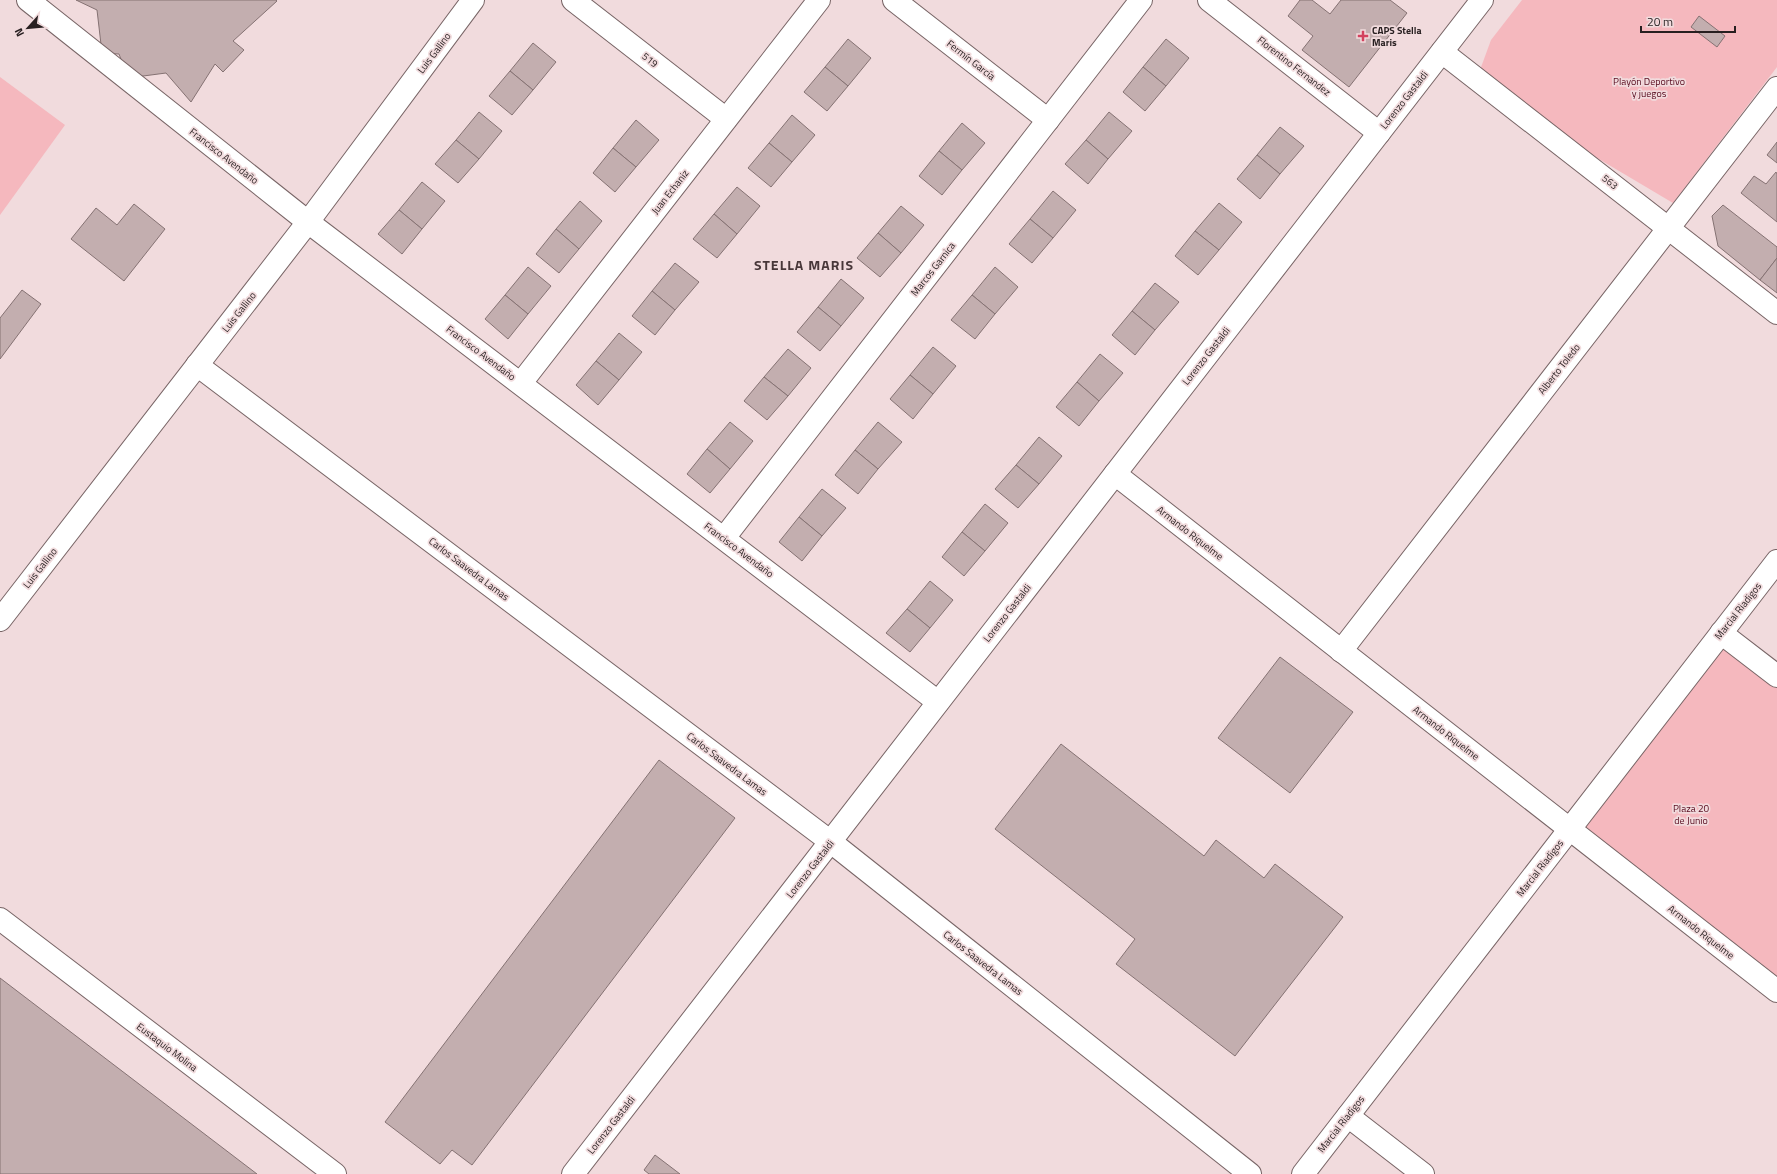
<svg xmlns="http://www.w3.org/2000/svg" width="1777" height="1174" font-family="'Titillium Web',sans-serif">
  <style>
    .green { fill: #f5b8be }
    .building { fill: #c3aeaf; stroke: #857273 }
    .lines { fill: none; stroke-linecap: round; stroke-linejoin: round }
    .street-casing { stroke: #786566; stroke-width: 24 }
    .street { stroke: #fff; stroke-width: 22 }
    .poi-dot { fill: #d3435f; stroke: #f1dbdd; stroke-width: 1.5 }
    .labels { text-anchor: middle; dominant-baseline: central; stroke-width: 3.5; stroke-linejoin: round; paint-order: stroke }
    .poi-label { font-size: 10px; font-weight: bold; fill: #271f20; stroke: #f1dbdd; text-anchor: start }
    .street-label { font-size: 10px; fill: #271f20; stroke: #f1dbdd }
    .park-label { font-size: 10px; fill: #580c1f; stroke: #f1dbdd }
    .district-label { font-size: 14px; font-weight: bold; letter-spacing: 1px; fill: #483739; stroke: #f1dbdd }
  </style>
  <rect width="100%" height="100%" fill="#f1dbdd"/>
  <!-- green -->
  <g class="green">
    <path d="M1522 0H1777V67L1673 203 1582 149 1480 70 1491 40Z"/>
    <path d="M0 77 65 125 0 215Z"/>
    <path d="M1721 633 1777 676V991L1570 829Z"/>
  </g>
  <!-- building -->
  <g class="building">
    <path d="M76 0H276L277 1 233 41 244 50 223 72 215 64 191 102 166 73 128 78 119 54 102 53 97 10Z"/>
    <path d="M1300 0H1312L1330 14 1341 0H1390L1407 13 1349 87 1302 50 1313 36 1288 16Z"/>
    <path d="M1699 16 1725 36 1717 47 1691 27Z"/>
    <path d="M848 39 871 58 848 86 825 67Z"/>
    <path d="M1166 39 1189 58 1166 86 1143 67Z"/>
    <path d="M533 43 556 62 533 90 510 71Z"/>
    <path d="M825 67 848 86 827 111 804 92Z"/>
    <path d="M1143 67 1166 86 1145 111 1123 92Z"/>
    <path d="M510 71 533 90 512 115 489 96Z"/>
    <path d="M479 112 502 131 479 159 456 140Z"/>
    <path d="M1109 112 1132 131 1108 159 1086 140Z"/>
    <path d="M792 115 815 135 792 162 769 143Z"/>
    <path d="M636 120 659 140 636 167 613 148Z"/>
    <path d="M962 123 985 143 962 170 939 151Z"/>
    <path d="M1280 127 1304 146 1280 174 1257 155Z"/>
    <path d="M456 140 479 159 458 183 435 164Z"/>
    <path d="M1086 140 1108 159 1088 184 1065 164Z"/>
    <path d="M1777 142V163L1767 155Z"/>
    <path d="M769 143 792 162 771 187 748 168Z"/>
    <path d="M613 148 636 167 615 192 593 173Z"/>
    <path d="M939 151 962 170 942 195 919 176Z"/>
    <path d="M1257 155 1280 174 1260 199 1237 179Z"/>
    <path d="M1776 172 1777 174V222L1741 193 1754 176 1766 184Z"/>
    <path d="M422 182 445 201 422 229 399 210Z"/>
    <path d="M737 187 760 206 737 234 714 214Z"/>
    <path d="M1053 191 1076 210 1053 238 1030 219Z"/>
    <path d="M580 201 602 221 579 249 556 229Z"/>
    <path d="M1219 203 1242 222 1219 250 1195 231Z"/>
    <path d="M134 204 165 229 124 281 71 239 96 208 117 225Z"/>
    <path d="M1723 205 1777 247V258L1760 280 1718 246 1712 216Z"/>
    <path d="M901 206 924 225 901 253 878 233Z"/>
    <path d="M399 210 422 229 402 254 378 234Z"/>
    <path d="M714 214 737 234 717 258 693 239Z"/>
    <path d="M1030 219 1053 238 1032 263 1009 244Z"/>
    <path d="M556 229 579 249 559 273 536 254Z"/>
    <path d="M1195 231 1219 250 1198 275 1175 256Z"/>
    <path d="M878 233 901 253 880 277 857 258Z"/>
    <path d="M1777 258V293L1760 280Z"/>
    <path d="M675 263 699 282 675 310 652 291Z"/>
    <path d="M528 267 551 286 528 314 505 295Z"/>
    <path d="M995 267 1018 287 995 314 972 295Z"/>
    <path d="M841 279 864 298 841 326 818 307Z"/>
    <path d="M1155 283 1179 302 1155 330 1132 311Z"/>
    <path d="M22 290 41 304 0 359V318Z"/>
    <path d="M652 291 675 310 655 335 632 316Z"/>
    <path d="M505 295 528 314 508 339 485 319Z"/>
    <path d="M972 295 995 314 975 339 951 320Z"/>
    <path d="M818 307 841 326 820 351 797 332Z"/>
    <path d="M1132 311 1155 330 1135 355 1112 335Z"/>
    <path d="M619 333 642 352 619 380 596 361Z"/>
    <path d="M933 347 956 366 933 394 910 375Z"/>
    <path d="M788 349 811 368 788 396 764 377Z"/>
    <path d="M1100 354 1123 373 1099 401 1077 382Z"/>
    <path d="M596 361 619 380 598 405 576 385Z"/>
    <path d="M910 375 933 394 913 419 890 399Z"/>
    <path d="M764 377 788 396 767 420 744 401Z"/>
    <path d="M1077 382 1099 401 1079 426 1056 407Z"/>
    <path d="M730 422 753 441 730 469 707 449Z"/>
    <path d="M878 422 902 442 878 469 855 450Z"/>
    <path d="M1039 437 1062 456 1039 484 1016 465Z"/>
    <path d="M707 449 730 469 710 493 687 474Z"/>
    <path d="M855 450 878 469 858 494 835 475Z"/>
    <path d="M1016 465 1039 484 1018 508 995 489Z"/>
    <path d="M822 489 846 508 822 536 799 517Z"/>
    <path d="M985 504 1008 523 985 551 962 532Z"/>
    <path d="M799 517 822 536 802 561 779 542Z"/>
    <path d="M962 532 985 551 964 576 942 557Z"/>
    <path d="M930 581 953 600 930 628 907 609Z"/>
    <path d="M907 609 930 628 910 652 886 633Z"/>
    <path d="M1280 657 1353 712 1290 793 1218 738Z"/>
    <path d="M1061 744 1204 856 1216 840 1264 878 1275 864 1343 917 1235 1056 1116 964 1135 939 995 829Z"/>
    <path d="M659 760 735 818 472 1165 452 1150 440 1164 385 1122Z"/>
    <path d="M0 978 257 1174H0Z"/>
    <path d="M655 1155 680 1174H649L644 1170Z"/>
  </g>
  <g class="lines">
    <defs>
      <g id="street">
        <path d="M28 0 308 222 938 702"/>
        <path d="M573 0 726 119"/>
        <path d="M894 0 1048 120"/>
        <path d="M1209 0 1379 133"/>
        <path d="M1442 52 1777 313"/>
        <path d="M197 365 831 842 1250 1174"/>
        <path d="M521 383 819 0"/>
        <path d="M1115 474 1777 991"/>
        <path d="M724 538 1141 0"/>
        <path d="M0 620 308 222 473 0"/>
        <path d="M1721 633 1777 676"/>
        <path d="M1341 651 1777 88"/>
        <path d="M0 919 335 1174"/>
        <path d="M1348 1116 1423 1174"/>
        <path d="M573 1174 1482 0"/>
        <path d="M1303 1174 1777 561"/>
      </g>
    </defs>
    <!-- street casing -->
    <use href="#street" class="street-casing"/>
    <!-- street -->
    <use href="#street" class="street"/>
  </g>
  <!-- markers -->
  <path class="poi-dot" d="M1361 30h4v4h4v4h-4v4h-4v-4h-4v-4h4z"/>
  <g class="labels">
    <!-- poi labels -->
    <g class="poi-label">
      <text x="1372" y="30">CAPS Stella<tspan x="1372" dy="12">Maris</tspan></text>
    </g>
    <!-- street labels -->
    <g class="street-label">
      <text transform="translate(434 53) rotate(-53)">Luis Gallino</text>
      <text transform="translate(650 60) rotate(38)">519</text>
      <text transform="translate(971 60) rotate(38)">Fermín García</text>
      <text transform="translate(1294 66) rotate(38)">Florentino Fernandez</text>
      <text transform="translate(1404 100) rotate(-52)">Lorenzo Gastaldi</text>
      <text transform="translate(224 156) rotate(38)">Francisco Avendaño</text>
      <text transform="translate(1610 182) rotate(38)">563</text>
      <text transform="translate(670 192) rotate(-52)">Juan Echaniz</text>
      <text transform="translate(933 269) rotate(-52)">Marcos Garnica</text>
      <text transform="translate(239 312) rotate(-52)">Luis Gallino</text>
      <text transform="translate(481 353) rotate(37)">Francisco Avendaño</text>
      <text transform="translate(1206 356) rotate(-52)">Lorenzo Gastaldi</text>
      <text transform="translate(1559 369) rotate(-52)">Alberto Toledo</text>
      <text transform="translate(1190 533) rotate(38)">Armando Riquelme</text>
      <text transform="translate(739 550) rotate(37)">Francisco Avendaño</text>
      <text transform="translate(40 568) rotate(-52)">Luis Gallino</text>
      <text transform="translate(469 569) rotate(37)">Carlos Saavedra Lamas</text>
      <text transform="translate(1738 611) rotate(-52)">Marcial Riadigos</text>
      <text transform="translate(1007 613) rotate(-52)">Lorenzo Gastaldi</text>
      <text transform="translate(1446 733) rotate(38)">Armando Riquelme</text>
      <text transform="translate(727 764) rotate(37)">Carlos Saavedra Lamas</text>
      <text transform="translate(1540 868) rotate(-52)">Marcial Riadigos</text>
      <text transform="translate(810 869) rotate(-52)">Lorenzo Gastaldi</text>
      <text transform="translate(1701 932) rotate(38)">Armando Riquelme</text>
      <text transform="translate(983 963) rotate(38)">Carlos Saavedra Lamas</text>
      <text transform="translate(167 1047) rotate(37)">Eustaquio Molina</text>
      <text transform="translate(1341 1124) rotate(-52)">Marcial Riadigos</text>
      <text transform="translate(611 1125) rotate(-52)">Lorenzo Gastaldi</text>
    </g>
    <!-- park labels -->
    <g class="park-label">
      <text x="1649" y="81">Playón Deportivo<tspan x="1649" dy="12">y juegos</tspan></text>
      <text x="1691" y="808">Plaza 20<tspan x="1691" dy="12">de Junio</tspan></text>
    </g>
    <!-- district labels -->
    <g class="district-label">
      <text x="804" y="264">STELLA MARIS</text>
    </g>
  </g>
  <!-- north arrow -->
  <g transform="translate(28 28) rotate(243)" stroke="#f1dbdd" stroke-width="3" paint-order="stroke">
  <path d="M0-3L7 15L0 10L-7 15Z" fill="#271f20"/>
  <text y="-6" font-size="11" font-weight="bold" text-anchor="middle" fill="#271f20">N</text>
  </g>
  <!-- scale -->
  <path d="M1641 26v6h94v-6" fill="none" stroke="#271f20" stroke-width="2"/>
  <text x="1647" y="26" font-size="12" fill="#271f20" stroke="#f1dbdd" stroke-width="3" paint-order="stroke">20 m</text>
</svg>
